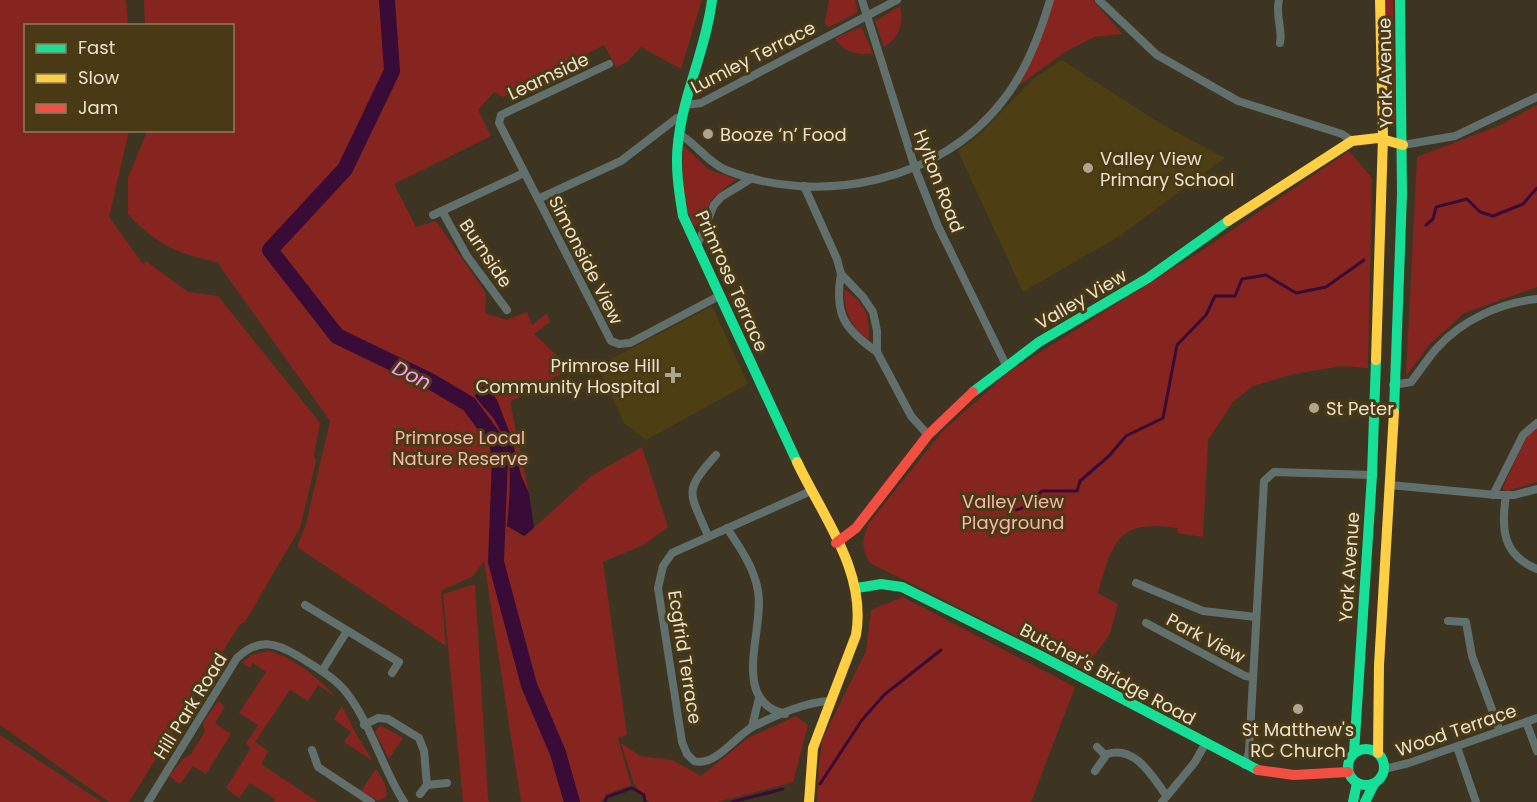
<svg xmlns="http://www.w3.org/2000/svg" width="1537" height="802" font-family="Poppins,sans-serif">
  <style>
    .built { fill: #4e3e13 }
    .green { fill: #862520 }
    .water { fill: #380c37 }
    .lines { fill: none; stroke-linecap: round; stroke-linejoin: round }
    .stream { stroke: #380c37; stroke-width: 3 }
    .river { stroke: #380c37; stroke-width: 16 }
    .street { stroke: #61706d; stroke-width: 8 }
    .fast { stroke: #16e098; stroke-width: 10 }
    .slow { stroke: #ffcf43; stroke-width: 10 }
    .jam { stroke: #f24e42; stroke-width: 10 }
    .poi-dot { fill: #aea591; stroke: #493a15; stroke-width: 2 }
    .labels { text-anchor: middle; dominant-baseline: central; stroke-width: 6; stroke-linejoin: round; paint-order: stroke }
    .street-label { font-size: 18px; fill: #ebe2ce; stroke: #493a15 }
    .poi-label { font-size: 18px; fill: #ebe2ce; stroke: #493a15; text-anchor: start }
    .park-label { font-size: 18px; fill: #f8b7ae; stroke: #493a15 }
    .water-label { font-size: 20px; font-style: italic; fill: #f79ef7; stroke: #493a15 }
  </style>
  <rect width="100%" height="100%" fill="#3d3521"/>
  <!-- built -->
  <g class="built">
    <path d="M1062 60 1163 125 1225 158 1121 235 1023 292 958 151 980 134 1033 79Z"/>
    <path d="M712 306 748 384 646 440 624 423 598 366Z"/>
  </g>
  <!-- green -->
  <g class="green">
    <path d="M0 0H126L128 25 26 26V130L129 131 109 217 143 264 146 261 188 292 218 296 320 423 314 455 316 461 300 528 245 622 240 624 129 802H109L0 725Z"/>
    <path d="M144 0H702L681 69 641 47 627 62 616 67 604 45 503 97 494 92 478 110 491 136 394 184 416 227 436 221 486 293 485 313 507 320 527 312 532 325 547 313 550 322 534 334 571 369 510 402 529 493 507 526 525 536 591 476 642 447 668 527 645 544 603 562 627 735 618 738 631 785 607 794 601 802H521L484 561 473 576 441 591 446 646 297 547 306 524 330 421 217 262C177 254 156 244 128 214V178L147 131 232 130V26L145 25Z"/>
    <path d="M829 0H855L858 12 828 28 825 22Z"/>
    <path d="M1054 0H1093L1122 34 1094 37 1065 52 1018 86 1040 40Z"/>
    <path d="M1385 0H1393L1396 124 1393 127 1388 123Z"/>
    <path d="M900 6C904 23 900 37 884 47L875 21Z"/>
    <path d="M861 27 873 53C858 56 843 52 835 38Z"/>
    <path d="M1537 105V287L1464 313 1429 345 1406 376 1417 157 1498 126Z"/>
    <path d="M683 145 709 170 736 179 714 197 695 227C680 203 683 172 683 145Z"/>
    <path d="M1349 151 1372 178 1368 368 1342 366 1294 374 1253 386 1233 402 1208 440 1203 537 1177 533 1178 528C1118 519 1113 540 1098 593L1118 604 1110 634 1090 661V673L870 563C861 547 862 540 869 523L942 432 1009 372 1204 249Z"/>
    <path d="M844 289C866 304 869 314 869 340 850 326 844 312 844 289Z"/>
    <path d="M1537 428V482L1507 491 1502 489 1527 436Z"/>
    <path d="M475 584 488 799 489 802H463L443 594Z"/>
    <path d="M903 597 1075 687 1031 802H817L819 763 823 738 866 651 871 610Z"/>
    <path d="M268 651C294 657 318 678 336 697L318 685 308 701 290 690 255 742 268 751 261 764 318 802H274L275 799 250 783 239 798 226 788 251 748 246 744 258 725 239 713 266 672 253 663 250 668 242 663 251 655Z"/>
    <path d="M218 701 225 707 215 723 231 734 206 774 193 766 180 784 169 776 183 759 191 754 205 731 203 723Z"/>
    <path d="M342 706 356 734 373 761 344 742 351 732 334 719Z"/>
    <path d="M796 716 808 725 793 782 717 802H649L634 784 621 743 640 756 672 760 701 776 748 738Z"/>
    <path d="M380 725 403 738 389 759 375 732Z"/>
    <path d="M0 735 102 802H0Z"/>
    <path d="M376 769 385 784 387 796 378 801 361 791Z"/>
  </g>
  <!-- water -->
  <path class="water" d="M486 385 497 400 511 436 521 475 529 493 534 528 524 536 507 526C510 490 515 453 495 421 490 412 481 406 475 396L478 389Z"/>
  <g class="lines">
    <!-- stream -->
    <g class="stream">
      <path d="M1426 225 1433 219 1436 207 1467 199 1480 212 1493 216 1523 204 1537 188"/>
      <path d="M1016 510 1025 507 1042 491H1077L1080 481 1109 456 1126 436 1163 418 1177 345 1206 315 1215 296H1235L1242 279 1266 275 1296 293 1326 287 1364 260"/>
      <path d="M820 784 862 720 884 695 941 650"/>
      <path d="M605 802 607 797 632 788 644 795 645 802"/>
      <path d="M732 802 783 789"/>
    </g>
    <!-- river -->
    <path class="river" d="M387 0 392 71 345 169 270 250 337 336 430 381 469 404 497 442 500 459 496 562 529 685 558 753 572 802"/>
    <!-- street -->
    <g class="street">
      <path d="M862 0 915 168 938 226 1006 365"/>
      <path d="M1099 0 1157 55 1238 101 1342 134 1352 141"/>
      <path d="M1279 0C1275 16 1283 29 1280 43"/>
      <path d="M609 64 501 115 499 123 611 341 619 344 630 343 719 296"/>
      <path d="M686 105 701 103 897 0"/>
      <path d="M679 134C697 144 707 162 726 170 819 207 942 182 1004 99 1026 71 1040 34 1050 0"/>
      <path d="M1403 145 1455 136 1537 97"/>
      <path d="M804 186 837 259 841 274 863 297 873 312 877 331V352L911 416 928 435"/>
      <path d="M538 199 621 161 677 118 683 116"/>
      <path d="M442 211 467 256 507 310"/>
      <path d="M433 215 524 173"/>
      <path d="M697 246 714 205 721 197 752 178"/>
      <path d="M841 274C834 314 844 329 877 352"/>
      <path d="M1393 385 1411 382C1420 371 1427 359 1437 348 1462 320 1500 303 1537 299"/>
      <path d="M1390 485 1497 495H1514L1537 489"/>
      <path d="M811 491 672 553 663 566 658 588 682 742 687 754 694 761C716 767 736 735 754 726 777 715 805 702 830 701"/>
      <path d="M1493 495 1523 435 1537 423"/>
      <path d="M1506 495C1501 528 1502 555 1537 569"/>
      <path d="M727 528C740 548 754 567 758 591 765 630 729 701 785 714"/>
      <path d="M708 536C690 492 682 493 716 455"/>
      <path d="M1136 583 1203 611 1256 617"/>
      <path d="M305 605 399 662 392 673"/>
      <path d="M1448 621 1466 622 1472 656 1500 731"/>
      <path d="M1146 623 1245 676 1253 677"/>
      <path d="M322 671 347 631"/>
      <path d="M1526 722 1537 751"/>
      <path d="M364 725 378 718 388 719 419 738 424 751 427 785"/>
      <path d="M752 727 759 698"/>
      <path d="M1097 747 1105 755"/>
      <path d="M1457 747 1476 802"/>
      <path d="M312 750 318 767 371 802"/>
      <path d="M1245 765 1249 752 1264 481 1274 472 1372 475"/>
      <path d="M1384 769 1409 763 1537 718"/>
      <path d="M1095 771 1107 754C1135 745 1152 776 1166 795"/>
      <path d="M420 794 427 785 447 783"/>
      <path d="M148 802 237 658C258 638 275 642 298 656 315 667 333 676 346 692 371 724 382 768 404 802"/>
      <path d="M1162 802 1195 762 1205 744"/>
    </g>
    <!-- fast -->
    <g class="fast">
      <path d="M712 0C706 49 683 94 678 143 675 167 679 192 683 216L797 462"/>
      <path d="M973 392 1039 342 1148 278 1228 221"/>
      <path d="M1394 412 1402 194 1400 0"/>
      <path d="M857 588 881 584 902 587 1039 655 1258 770"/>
      <circle cx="1366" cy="767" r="18"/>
      <path d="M1354 753 1372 475 1376 360"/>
      <path d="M1353 802 1357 783"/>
      <path d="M1365 802 1374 784"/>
    </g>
    <!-- slow -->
    <g class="slow">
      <path d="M1228 221 1352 141 1378 138 1403 145"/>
      <path d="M1376 360 1383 137 1380 0"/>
      <path d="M797 462C823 517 867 572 856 635L813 748 809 802"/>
      <path d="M1378 753 1379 665 1394 412"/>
    </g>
    <!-- jam -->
    <g class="jam">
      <path d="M836 543 856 528 928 435 973 392"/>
      <path d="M1258 770 1294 775 1348 772"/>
    </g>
  </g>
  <!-- markers -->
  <g class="poi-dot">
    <circle cx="708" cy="134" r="6"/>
    <circle cx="1088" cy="168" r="6"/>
    <path d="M670 366h6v6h6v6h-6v6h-6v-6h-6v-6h6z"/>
    <circle cx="1314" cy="408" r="6"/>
    <circle cx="1298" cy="709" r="6"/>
  </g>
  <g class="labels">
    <!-- street labels -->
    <g class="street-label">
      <text transform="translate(753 57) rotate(-27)">Lumley Terrace</text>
      <text transform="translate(1385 73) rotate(-91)">York Avenue</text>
      <text transform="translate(548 76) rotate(-25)">Leamside</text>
      <text transform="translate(939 181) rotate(69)">Hylton Road</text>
      <text transform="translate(486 253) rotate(56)">Burnside</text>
      <text transform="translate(586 260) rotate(63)">Simonside View</text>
      <text transform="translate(732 281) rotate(66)">Primrose Terrace</text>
      <text transform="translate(1081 299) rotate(-30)">Valley View</text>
      <text transform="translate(1349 567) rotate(-86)">York Avenue</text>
      <text transform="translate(1206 638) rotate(28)">Park View</text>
      <text transform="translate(685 657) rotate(81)">Ecgfrid Terrace</text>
      <text transform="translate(1108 674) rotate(28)">Butcher's Bridge Road</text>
      <text transform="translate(190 706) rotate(-58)">Hill Park Road</text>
      <text transform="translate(1456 730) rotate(-19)">Wood Terrace</text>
    </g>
    <!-- poi labels -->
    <g class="poi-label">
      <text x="720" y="134">Booze ‘n’ Food</text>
      <text x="1100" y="158">Valley View<tspan x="1100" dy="21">Primary School</tspan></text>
      <text x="660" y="365" text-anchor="end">Primrose Hill<tspan x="660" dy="21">Community Hospital</tspan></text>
      <text x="1326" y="408">St Peter</text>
      <text x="1298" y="729" text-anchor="middle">St Matthew's<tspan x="1298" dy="21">RC Church</tspan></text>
    </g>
    <!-- park labels -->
    <g class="park-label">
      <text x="460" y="437">Primrose Local<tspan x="460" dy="21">Nature Reserve</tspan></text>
      <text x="1013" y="501">Valley View<tspan x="1013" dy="21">Playground</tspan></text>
    </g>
    <!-- water labels -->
    <g class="water-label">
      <text transform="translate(412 375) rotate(27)">Don</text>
    </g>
  </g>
  <!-- legend -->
  <rect x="24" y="24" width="210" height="108" fill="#493a15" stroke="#8a7d5f" stroke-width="1.5"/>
  <rect x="36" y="44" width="30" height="9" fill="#16e098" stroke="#8a7d5f" stroke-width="1.5"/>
  <text x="78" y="54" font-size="18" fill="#ebe2ce">Fast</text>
  <rect x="36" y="74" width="30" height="9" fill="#ffcf43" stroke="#8a7d5f" stroke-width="1.5"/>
  <text x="78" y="84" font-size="18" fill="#ebe2ce">Slow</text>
  <rect x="36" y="104" width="30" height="9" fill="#f24e42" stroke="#8a7d5f" stroke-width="1.5"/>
  <text x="78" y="114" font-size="18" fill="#ebe2ce">Jam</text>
</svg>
